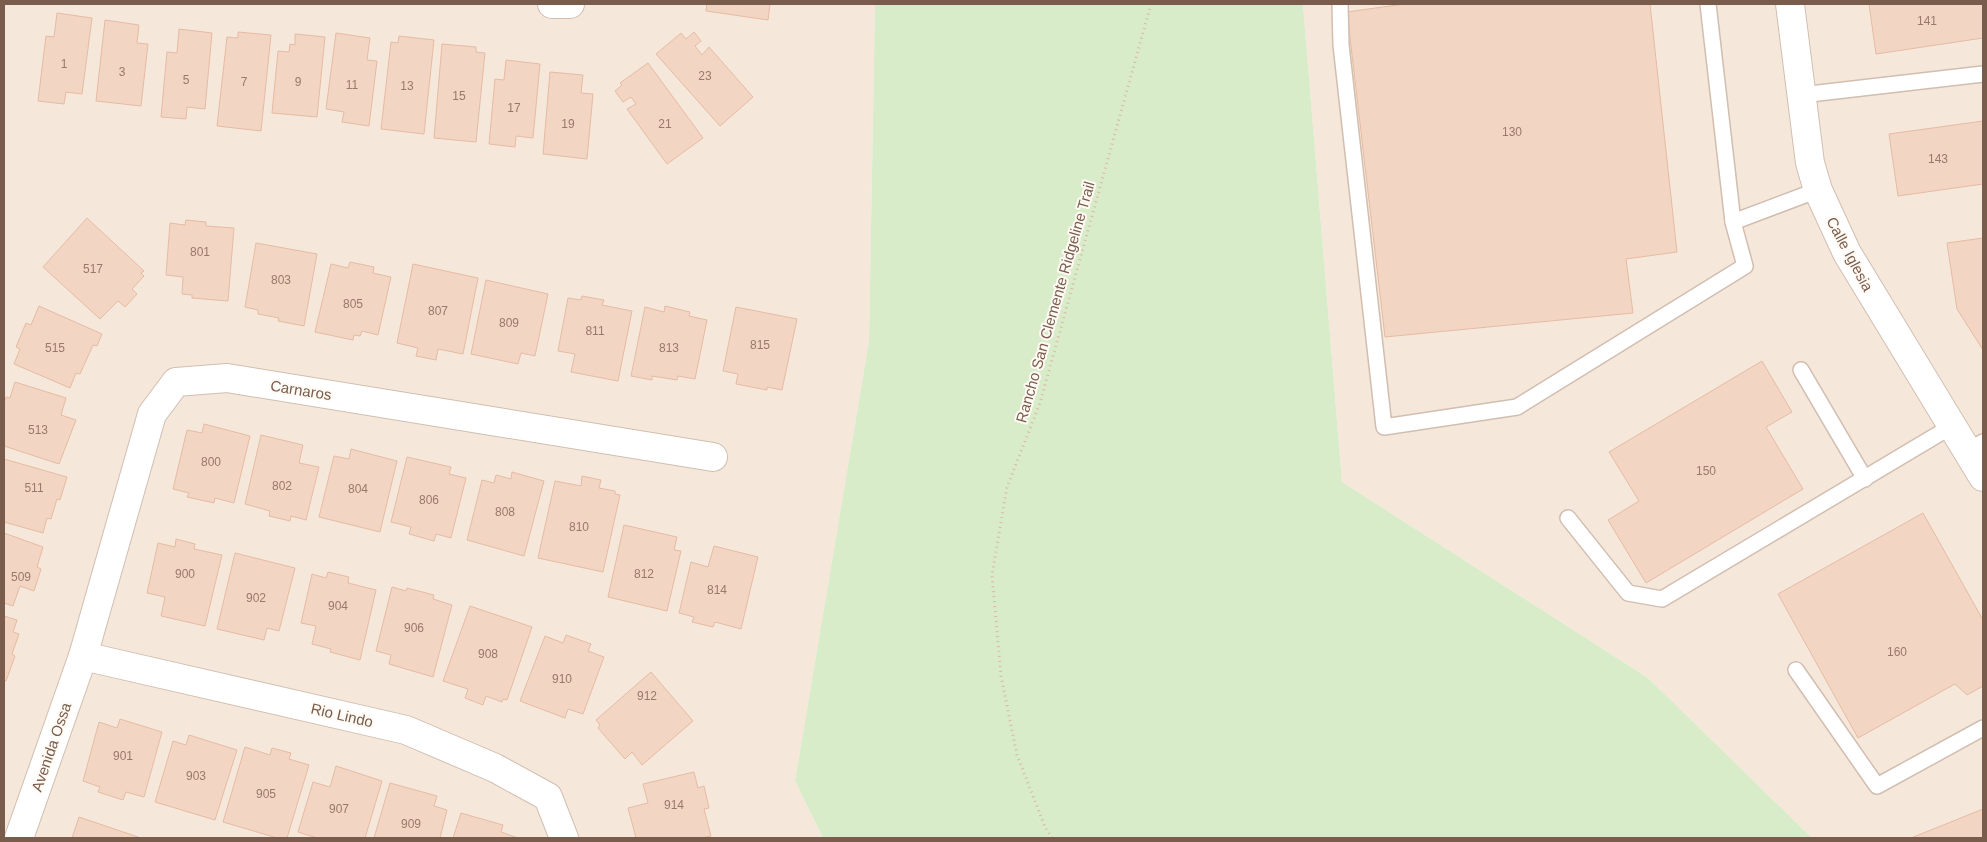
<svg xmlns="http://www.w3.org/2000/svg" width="1987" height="842" font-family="Helvetica,sans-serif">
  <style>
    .residential { fill: #f5e8da }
    .grass { fill: #d8ecc9 }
    .building { fill: #f3d5c3; stroke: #e6bba3 }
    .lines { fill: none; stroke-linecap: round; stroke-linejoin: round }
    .service-casing { stroke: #d1beb0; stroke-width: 18 }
    .minor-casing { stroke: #d1beb0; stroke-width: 30 }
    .tertiary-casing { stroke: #d1beb0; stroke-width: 30 }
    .path { stroke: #d9b8a5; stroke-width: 3; stroke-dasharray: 1 4; stroke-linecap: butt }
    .service { stroke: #fff; stroke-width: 15 }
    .minor { stroke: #fff; stroke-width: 28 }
    .tertiary { stroke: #fff; stroke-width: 28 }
    .labels { text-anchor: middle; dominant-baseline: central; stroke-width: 4; stroke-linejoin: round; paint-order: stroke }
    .number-label { font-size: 12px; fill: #987a6a }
    .street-label { font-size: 15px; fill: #7a5c4d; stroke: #fffaf3 }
  </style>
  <rect width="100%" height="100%" fill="#fdf6ec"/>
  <!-- residential -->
  <g class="residential">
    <path d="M4 4H875L869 341 795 781 823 838H4Z"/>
    <path d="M1303 4H1983V838H1812L1648 678 1342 482Z"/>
  </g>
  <!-- grass -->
  <path class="grass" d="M875 4H1303L1342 482 1648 678 1812 838H823L795 781 869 341Z"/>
  <!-- building -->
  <g class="building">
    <path d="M707 4H770L768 20 706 11Z"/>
    <path d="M1404 4H1650L1677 252 1626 259 1633 313 1385 337 1347 12Z"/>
    <path d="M1869 4H1983V38L1876 54Z"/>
    <path d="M57 13 92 18 82 94 66 92 64 104 38 101 46 36 54 37Z"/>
    <path d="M105 20 139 25 137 43 148 44 141 106 96 101Z"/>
    <path d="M179 29 212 33 205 109 187 107 186 119 161 117 167 52 177 53Z"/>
    <path d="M238 32 271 35 261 131 217 126 227 37 238 38Z"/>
    <path d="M694 32 701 41 695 46 702 55 709 47 753 97 720 126 656 54 681 33 686 39Z"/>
    <path d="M336 33 370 38 367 60 377 61 369 126 342 122 344 112 326 109Z"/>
    <path d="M295 34 325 37 317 117 272 113 278 51 289 52 290 44 295 45Z"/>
    <path d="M399 36 434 40 424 134 381 129 391 42 398 43Z"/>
    <path d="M442 44 476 47V52L485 53 476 142 434 138Z"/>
    <path d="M506 60 540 64 533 138 516 136 515 147 489 144 495 79 504 80Z"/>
    <path d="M648 63 703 138 667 164 627 109 636 104 631 97 623 102 615 91 622 85 620 83Z"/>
    <path d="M550 72 583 75 581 93 593 94 587 159 543 154Z"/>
    <path d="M1983 121V184L1898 196 1889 134Z"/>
    <path d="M87 218 144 271 141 273 144 276 132 289 137 294 125 307 118 301 100 319 43 267Z"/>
    <path d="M186 220 206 222V226L234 228 228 301 192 298V295L182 294 183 277 166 275 170 223 185 225Z"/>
    <path d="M1983 238V350L1957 309 1947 243Z"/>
    <path d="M256 243 317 254 304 326 278 321 279 318 258 314V310L245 307Z"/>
    <path d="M350 262 374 267 373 273 391 277 378 335 362 331 360 336 354 335 353 340 315 332 331 264 348 268Z"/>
    <path d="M413 264 478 278 463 354 438 349 436 360 416 356 418 348 397 343Z"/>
    <path d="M486 280 548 294 535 356 521 353 518 364 471 354Z"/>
    <path d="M582 296 604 300 602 305 632 311 618 381 571 372 575 354 558 351 568 298 581 300Z"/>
    <path d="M39 306 102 334 97 346 93 345 80 374 76 373 70 388 14 364 20 349 16 347 26 323 31 325Z"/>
    <path d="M665 306 690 312 689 316 707 320 695 379 678 376 677 380 652 376V380L631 376 645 307 664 312Z"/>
    <path d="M736 307 797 319 782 390 767 387V390L736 384 738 374 723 371Z"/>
    <path d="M1762 361 1792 412 1766 427 1803 489 1646 583 1608 520 1639 501 1609 452Z"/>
    <path d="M15 382 66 398 61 415 76 420 59 464 4 446V402L6 397 10 398Z"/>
    <path d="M204 424 250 436 234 503 215 498 214 503 187 497 189 493 173 489 187 430 202 433Z"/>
    <path d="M261 435 303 445 299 463 319 467 306 520 291 516 290 521 269 516 270 511 245 504Z"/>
    <path d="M351 449 397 461 380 532 319 517 334 456 349 459Z"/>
    <path d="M407 457 451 467 449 474 466 478 451 538 436 534 434 541 409 534 411 527 391 522Z"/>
    <path d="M4 459 67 477 60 500 57 499 51 519 47 518 43 533 4 522Z"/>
    <path d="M512 472 544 481 524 556 467 540 482 480 494 483 496 475 511 479Z"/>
    <path d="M582 476 601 480 599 488 615 491V494L620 495 603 572 538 558 555 481 581 486Z"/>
    <path d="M1923 513 1983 620V686L1967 695 1955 684 1858 738 1778 594Z"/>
    <path d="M624 525 677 537 674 550 681 551 667 611 608 597Z"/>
    <path d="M4 533 43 547 37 567 41 569 34 591 20 586 13 606 4 603Z"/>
    <path d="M176 539 195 544 194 549 222 555 205 626 161 616 165 597 147 593 158 543 175 547Z"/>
    <path d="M714 546 758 557 741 629 715 622 713 627 692 622 694 617 679 613 691 562 708 567Z"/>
    <path d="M235 553 295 568 279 631 267 628 264 640 217 629Z"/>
    <path d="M328 572 349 577 348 583 376 590 360 660 330 652 331 649 312 644 316 626 301 623 312 574 326 578Z"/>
    <path d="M392 587 406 591 407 588 434 595 433 599 452 605 433 677 389 664 391 655 376 651Z"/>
    <path d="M470 606 532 627 507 700 503 699 502 702 486 696 483 705 465 698 468 689 443 681Z"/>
    <path d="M4 616 17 620 13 632 19 634 12 654 15 656 6 681H4Z"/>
    <path d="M566 635 591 644 588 651 604 657 583 714 568 709 565 718 520 701 545 636 563 643Z"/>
    <path d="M651 672 693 721 642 765 632 752 625 759 598 728 600 725 596 720Z"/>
    <path d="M120 719 162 732 144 797 126 792 123 800 98 792 100 787 83 781 99 722 117 728Z"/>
    <path d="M189 735 237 750 215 820 155 802 173 741 186 745Z"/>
    <path d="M245 747 270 755 272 748 291 753 289 759 309 765 287 838H277L223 822Z"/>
    <path d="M336 766 382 781 365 838H313L314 837 298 832 313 782 330 787Z"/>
    <path d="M694 772 698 788 704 786 709 808 704 809 711 836 701 838H636L628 808 648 803 643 784Z"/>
    <path d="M390 783 437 796 434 806 447 810 440 838H374Z"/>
    <path d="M1983 809V838H1911Z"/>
    <path d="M461 813 503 825 501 832 518 838H453Z"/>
    <path d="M79 817 141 838H72Z"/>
  </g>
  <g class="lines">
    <defs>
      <g id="service">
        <path d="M1340 4 1341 45 1384 427 1517 407 1745 266 1733 222 1818 190"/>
        <path d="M1708 4 1733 222"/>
        <path d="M1801 95 1983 74"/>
        <path d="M1801 370 1865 479"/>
        <path d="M1968 451 1983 442"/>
        <path d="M1568 518 1628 593 1662 599 1952 426"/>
        <path d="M1796 670 1877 786 1983 728"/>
      </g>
      <g id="minor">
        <path d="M552 4H570"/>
        <path d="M83 656 406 730 495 768 548 797 564 838"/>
        <path d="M19 838 83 656 152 414 176 382 227 378 713 457"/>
      </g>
      <path id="tertiary" d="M1790 4 1810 163 1818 190 1847 253 1983 477"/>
    </defs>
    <!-- service casing -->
    <use href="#service" class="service-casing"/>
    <!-- minor casing -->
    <use href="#minor" class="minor-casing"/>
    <!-- tertiary casing -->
    <use href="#tertiary" class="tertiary-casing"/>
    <!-- path -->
    <path class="path" d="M1052 838 1045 827 1017 755 1001 676 992 575 1007 487 1040 403 1151 4"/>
    <!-- service -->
    <use href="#service" class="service"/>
    <!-- minor -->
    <use href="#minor" class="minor"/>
    <!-- tertiary -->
    <use href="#tertiary" class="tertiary"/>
  </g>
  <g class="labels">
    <!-- number labels -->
    <g class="number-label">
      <text x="1927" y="21">141</text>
      <text x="64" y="64">1</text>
      <text x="122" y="72">3</text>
      <text x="705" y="76">23</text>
      <text x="186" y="80">5</text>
      <text x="244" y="82">7</text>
      <text x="298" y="82">9</text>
      <text x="352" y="85">11</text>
      <text x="407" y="86">13</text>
      <text x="459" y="96">15</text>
      <text x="514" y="108">17</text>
      <text x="568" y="124">19</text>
      <text x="665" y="124">21</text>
      <text x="1512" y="132">130</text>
      <text x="1938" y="159">143</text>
      <text x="200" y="252">801</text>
      <text x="93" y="269">517</text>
      <text x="281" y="280">803</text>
      <text x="353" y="304">805</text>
      <text x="438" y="311">807</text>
      <text x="509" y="323">809</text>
      <text x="595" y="331">811</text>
      <text x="760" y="345">815</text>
      <text x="55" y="348">515</text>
      <text x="669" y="348">813</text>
      <text x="38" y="430">513</text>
      <text x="211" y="462">800</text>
      <text x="1706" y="471">150</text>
      <text x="282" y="486">802</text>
      <text x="34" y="488">511</text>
      <text x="358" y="489">804</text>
      <text x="429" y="500">806</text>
      <text x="505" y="512">808</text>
      <text x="579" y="527">810</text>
      <text x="185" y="574">900</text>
      <text x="644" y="574">812</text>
      <text x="21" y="577">509</text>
      <text x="717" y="590">814</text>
      <text x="256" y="598">902</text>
      <text x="338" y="606">904</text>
      <text x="414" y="628">906</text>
      <text x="1897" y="652">160</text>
      <text x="488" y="654">908</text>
      <text x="562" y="679">910</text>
      <text x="647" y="696">912</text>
      <text x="123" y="756">901</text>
      <text x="196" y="776">903</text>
      <text x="266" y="794">905</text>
      <text x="674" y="805">914</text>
      <text x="339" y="809">907</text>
      <text x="411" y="824">909</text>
    </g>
    <!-- street labels -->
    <g class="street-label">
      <text transform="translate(1850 254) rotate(62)">Calle Iglesia</text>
      <text transform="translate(1055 302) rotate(-74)">Rancho San Clemente Ridgeline Trail</text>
      <text transform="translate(301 390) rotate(9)">Carnaros</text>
      <text transform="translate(342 715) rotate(13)">Rio Lindo</text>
      <text transform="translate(51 747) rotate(-71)">Avenida Ossa</text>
    </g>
  </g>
  <!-- border -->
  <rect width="1987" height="842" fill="none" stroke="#7a5c4d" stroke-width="10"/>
</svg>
